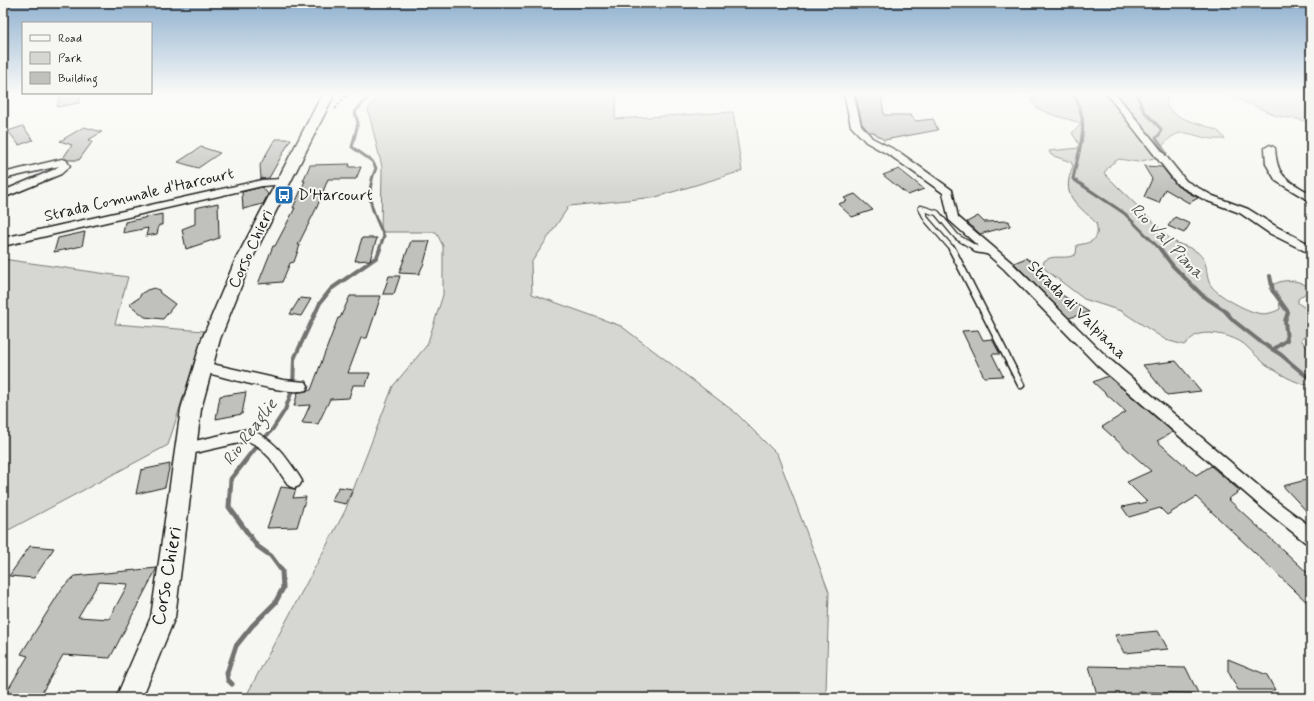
<svg xmlns="http://www.w3.org/2000/svg" width="1314" height="701" font-family="Mynerve,sans-serif">
  <style>
    .green { fill: #d6d6d2; stroke: #797977 }
    .lines { fill: none; stroke-linecap: round; stroke-linejoin: round }
    .stream-far2 { stroke: #727271; stroke-width: 3 }
    .stream-far1 { stroke: #727271; stroke-width: 4 }
    .stream { stroke: #727271; stroke-width: 5 }
    .building { fill: #c0c0bd; stroke: #1c1c1c; fill-rule: evenodd }
    .lane-far1-casing { stroke: #1c1c1c; stroke-width: 7 }
    .lane-casing { stroke: #1c1c1c; stroke-width: 9 }
    .street-casing { stroke: #1c1c1c; stroke-width: 3 }
    .secondary-casing { stroke: #1c1c1c; stroke-width: 3 }
    .path { stroke: #1c1c1c; stroke-width: 2; stroke-dasharray: 2.5 2.5; stroke-linecap: butt }
    .lane-far1 { stroke: #f6f6f2; stroke-width: 4.5 }
    .lane { stroke: #f6f6f2; stroke-width: 6 }
    .street { fill: #f6f6f2; fill-rule: evenodd }
    .secondary { fill: #f6f6f2; fill-rule: evenodd }
    .labels { text-anchor: middle; dominant-baseline: central; stroke-width: 4; stroke-linejoin: round; paint-order: stroke }
    .street-label { font-size: 16px; fill: #1c1c1c; stroke: #f6f6f2 }
    .poi-label { font-size: 16px; fill: #1c1c1c; stroke: #f6f6f2; text-anchor: start }
    .water-label { font-size: 17px; font-style: italic; fill: #565654; stroke: #f6f6f2 }
    .near-street-label { font-size: 19px; fill: #1c1c1c; stroke: #f6f6f2 }
  </style>
  <rect width="100%" height="100%" fill="#f6f6f2"/>
  <filter id="ink" filterUnits="userSpaceOnUse"><feTurbulence type="fractalNoise" baseFrequency=".025" numOctaves="2"/><feDisplacementMap in="SourceGraphic" scale="8" xChannelSelector="R" yChannelSelector="G"/><feConvolveMatrix kernelMatrix="1 2 1 2 8 2 1 2 1" color-interpolation-filters="sRGB"/></filter>
  <g filter="url(#ink)">
    <!-- green -->
    <g class="green">
      <path d="M381 93H617L615 119 733 112 742 171 656 197 569 206 531 263 532 294 621 326 736 413 777 454 829 592 826 692 828 698H245L345 511 393 386 427 345 443 295V246L436 232H381L382 167 368 110Z"/>
      <path d="M1033 93H1167L1166 104C1173 121 1206 123 1219 132 1221 133 1223 137 1225 139 1188 142 1182 114 1154 158L1138 162 1119 159 1111 164 1104 173C1125 195 1147 214 1167 236 1175 245 1188 245 1197 252 1210 262 1204 272 1210 284 1216 295 1245 310 1257 313 1265 315 1273 313 1280 309L1279 299 1272 293 1269 288C1281 277 1300 279 1311 289L1298 299V303L1311 312V333L1301 339 1311 354V386C1294 383 1278 373 1264 363 1257 357 1251 350 1244 344 1233 336 1213 331 1199 334 1193 336 1189 341 1184 345L1166 340 1121 311 1084 299 1046 270 1043 266 1044 261C1054 253 1066 261 1076 254L1077 245C1091 243 1101 240 1096 223 1076 202 1060 197 1073 166L1071 162 1051 155 1049 151 1079 148V144L1072 133 1080 126V123C1070 119 1035 112 1033 103 1032 100 1033 96 1033 93Z"/>
      <path d="M1218 93H1311V123L1297 119 1277 116 1239 99Z"/>
      <path d="M3 259 128 277 115 324 204 331 168 445 3 533Z"/>
    </g>
    <g class="lines">
      <!-- stream-far2 -->
      <g class="stream-far2">
        <path d="M371 93 355 112 358 123 352 147 372 161 376 168C364 195 372 211 384 236L379 250"/>
        <path d="M1072 93C1092 121 1079 148 1073 179L1124 213 1161 250"/>
        <path d="M1136 93 1144 111 1161 129 1160 134 1156 138 1166 153 1165 158"/>
      </g>
      <!-- stream-far1 -->
      <g class="stream-far1">
        <path d="M1160 249 1173 266 1202 295 1224 310 1234 321 1262 343 1280 354 1311 380"/>
        <path d="M1270 276 1273 291 1288 312 1285 321 1287 340 1274 349"/>
        <path d="M255 448 272 430 285 410 293 388 294 359 320 303 331 289 377 257 380 249"/>
      </g>
      <!-- stream -->
      <path class="stream" d="M232 684 228 680 227 673 236 646 252 626 275 603 283 588 282 571 271 556 257 546 229 507 231 479 256 447"/>
    </g>
    <!-- building -->
    <g class="building">
      <path d="M61 93H81L79 103 57 107Z"/>
      <path d="M855 93 881 94 884 115H910L916 121 933 119 938 130 884 140 873 132H869L862 124Z"/>
      <path d="M23 126 33 140 19 145 8 131Z"/>
      <path d="M84 127 102 132 88 140 92 142 79 160H68L63 158 72 145 60 141Z"/>
      <path d="M275 139H291L269 178 261 179 260 165Z"/>
      <path d="M201 147 220 153 198 168 178 162Z"/>
      <path d="M350 164 349 167H361L356 179H328L317 207 298 245H300L294 262 290 263 282 282 258 284 273 246H275L295 208H293L305 181H303L310 165Z"/>
      <path d="M1144 166 1162 167 1177 186 1198 198 1189 203 1165 189 1159 203 1144 197 1152 179Z"/>
      <path d="M899 169 924 189 908 195 883 175Z"/>
      <path d="M262 187 268 194 263 204 243 209 242 192Z"/>
      <path d="M855 194 873 210 852 217 838 204 847 201 844 198Z"/>
      <path d="M218 203 219 238 186 249 182 229 195 224V208Z"/>
      <path d="M162 214V225H159L157 234 146 236 148 228 123 233 125 222Z"/>
      <path d="M978 216 984 222 1009 221 1010 226 980 234 967 222Z"/>
      <path d="M1175 217 1190 224 1184 233 1168 226Z"/>
      <path d="M85 232 82 246 54 252 58 238Z"/>
      <path d="M362 238H377L370 260 355 261Z"/>
      <path d="M411 241H430L424 263 419 274 399 273Z"/>
      <path d="M1026 258 1042 269 1036 272 1054 290 1089 312 1069 318 1014 263Z"/>
      <path d="M389 276H400L394 294H383Z"/>
      <path d="M154 288 159 290 160 293 175 304 163 319 145 317 129 304 139 298 141 294 147 290Z"/>
      <path d="M350 296H381L367 338H361L348 373H370L366 385H353L349 398 330 399 318 424 302 423 310 405 294 406 298 392 311 390 338 318H340Z"/>
      <path d="M300 298 311 299 301 316 290 314Z"/>
      <path d="M978 330 983 340 992 339 1000 354H992L1003 376 984 377 962 331Z"/>
      <path d="M1176 361 1201 391 1167 395 1143 365Z"/>
      <path d="M1108 376 1173 432 1157 441 1196 475 1211 466 1240 491 1228 499 1311 576V606L1196 497 1167 515 1160 508 1129 517 1122 507 1147 502 1127 482 1151 471 1102 427 1126 412 1093 382Z"/>
      <path d="M246 392 242 414 216 419 220 396Z"/>
      <path d="M170 464 165 487 136 494 141 470Z"/>
      <path d="M1306 480 1311 485V516L1283 486Z"/>
      <path d="M281 487 296 489 293 498 306 497 297 527 267 528Z"/>
      <path d="M339 487 353 489 346 504 331 501Z"/>
      <path d="M30 546 54 548 34 578 9 576Z"/>
      <path d="M157 568 110 658 63 655 39 698H3L28 656 21 654 63 587 75 576ZM99 582 128 584 109 619 78 617Z"/>
      <path d="M1158 631 1168 649 1124 653 1115 635Z"/>
      <path d="M1228 659 1267 675 1275 690H1238L1228 671Z"/>
      <path d="M1089 666 1186 668 1198 693 1137 692 1139 698H1098Z"/>
    </g>
    <g class="lines">
      <defs>
        <path id="lane-far1" d="M953 250 927 220 921 208 937 213 957 237 979 250"/>
        <g id="lane">
          <path d="M952 249 1021 385"/>
          <path d="M976 249 992 252"/>
        </g>
        <g id="street">
          <path d="M844 93H853L861 125 872 138 899 152 952 190 958 217 1012 263 1107 357 1275 500 1311 527V544L1305 542 1265 510 1097 365 1004 269 949 220 943 193 891 156 866 142 851 126Z"/>
          <path d="M1106 93H1115L1186 181 1213 196 1248 209 1277 227 1311 245V254L1269 233 1240 213 1205 200 1178 185Z"/>
          <path d="M1270 145 1275 148C1277 179 1287 179 1311 194V202L1276 181 1266 164 1265 148Z"/>
          <path d="M62 159 66 160 70 166 61 174 3 198V191L53 170 59 166 3 179V173Z"/>
          <path d="M283 179 288 182 287 184 262 186 3 246V238L262 180Z"/>
          <path d="M203 362 283 380 306 382 308 386 306 390C286 396 226 377 203 372L198 371 196 367 198 363Z"/>
          <path d="M248 429C273 438 285 455 299 476L302 481 299 486 294 488 289 486 270 458 258 446 248 441 186 455 181 453 179 449 181 445 186 443Z"/>
        </g>
        <path id="secondary" d="M323 93H335L251 261 220 339 201 409 175 617 142 698H116L151 617 181 409 202 339 235 261Z"/>
      </defs>
      <!-- lane-far1 casing -->
      <use href="#lane-far1" class="lane-far1-casing"/>
      <!-- lane casing -->
      <use href="#lane" class="lane-casing"/>
      <!-- street casing -->
      <use href="#street" class="street-casing"/>
      <!-- secondary casing -->
      <use href="#secondary" class="secondary-casing"/>
      <!-- path -->
      <path class="path" d="M335 109 348 93"/>
      <!-- lane-far1 -->
      <use href="#lane-far1" class="lane-far1"/>
      <!-- lane -->
      <use href="#lane" class="lane"/>
      <!-- street -->
      <use href="#street" class="street"/>
      <!-- secondary -->
      <use href="#secondary" class="secondary"/>
    </g>
  </g>
  <!-- sky -->
  <linearGradient id="sky" x2="0" y2="1"><stop stop-color="#90b1cf"/><stop offset="0.49" stop-color="#fbfbf9"/><stop offset="1" stop-color="#fbfbf9" stop-opacity="0"/></linearGradient>
  <rect width="1314" height="191" fill="url(#sky)"/>
  <!-- icons -->
  <defs>
    <symbol id="bus-square" viewBox="-11 -11 22 22"><rect x="-9" y="-9" width="18" height="18" rx="4" fill="#1f6fb2" stroke="#f6f6f2"/><path d="M-5-6H5V4H4V6H2V4H-2V6H-4V4H-5ZM-3.5-4V0h7V-4ZM-3.5 1.2v1.5H-2V1.2ZM2 1.2v1.5H3.5V1.2Z" fill="#fff"/></symbol>
  </defs>
  <g fill-rule="evenodd">
    <use href="#bus-square" x="273" y="184" width="22" height="22"/>
  </g>
  <g class="labels">
    <!-- street labels -->
    <g class="street-label">
      <text transform="translate(139 195) rotate(-13)">Strada Comunale d'Harcourt</text>
      <text transform="translate(251 249) rotate(-65)">Corso Chieri</text>
      <text transform="translate(1077 310) rotate(45)">Strada di Valpiana</text>
    </g>
    <!-- poi labels -->
    <g class="poi-label">
      <text x="298" y="195">D'Harcourt</text>
    </g>
    <!-- water labels -->
    <g class="water-label">
      <text transform="translate(1167 241) rotate(46)">Rio Val Piana</text>
      <text transform="translate(250 432) rotate(-53)">Rio Reaglie</text>
    </g>
    <!-- near-street labels -->
    <g class="near-street-label">
      <text transform="translate(167 576) rotate(-80)">Corso Chieri</text>
    </g>
  </g>
  <!-- margin -->
  <rect width="1314" height="701" fill="none" stroke="#f6f6f2" stroke-width="16"/>
  <rect x="8" y="8" width="1298" height="685" fill="none" stroke="#1c1c1c" stroke-width="1.5" filter="url(#ink)"/>
  <!-- legend -->
  <rect x="22" y="22" width="130" height="72" fill="#f6f6f2" stroke="#9f9f9c"/>
  <rect x="30" y="35" width="20" height="6" fill="#f6f6f2" stroke="#9f9f9c"/>
  <text x="58" y="42" font-size="12" fill="#1c1c1c">Road</text>
  <rect x="30" y="52" width="20" height="12" fill="#d6d6d2" stroke="#9f9f9c"/>
  <text x="58" y="62" font-size="12" fill="#1c1c1c">Park</text>
  <rect x="30" y="72" width="20" height="12" fill="#c0c0bd" stroke="#9f9f9c"/>
  <text x="58" y="82" font-size="12" fill="#1c1c1c">Building</text>
</svg>
